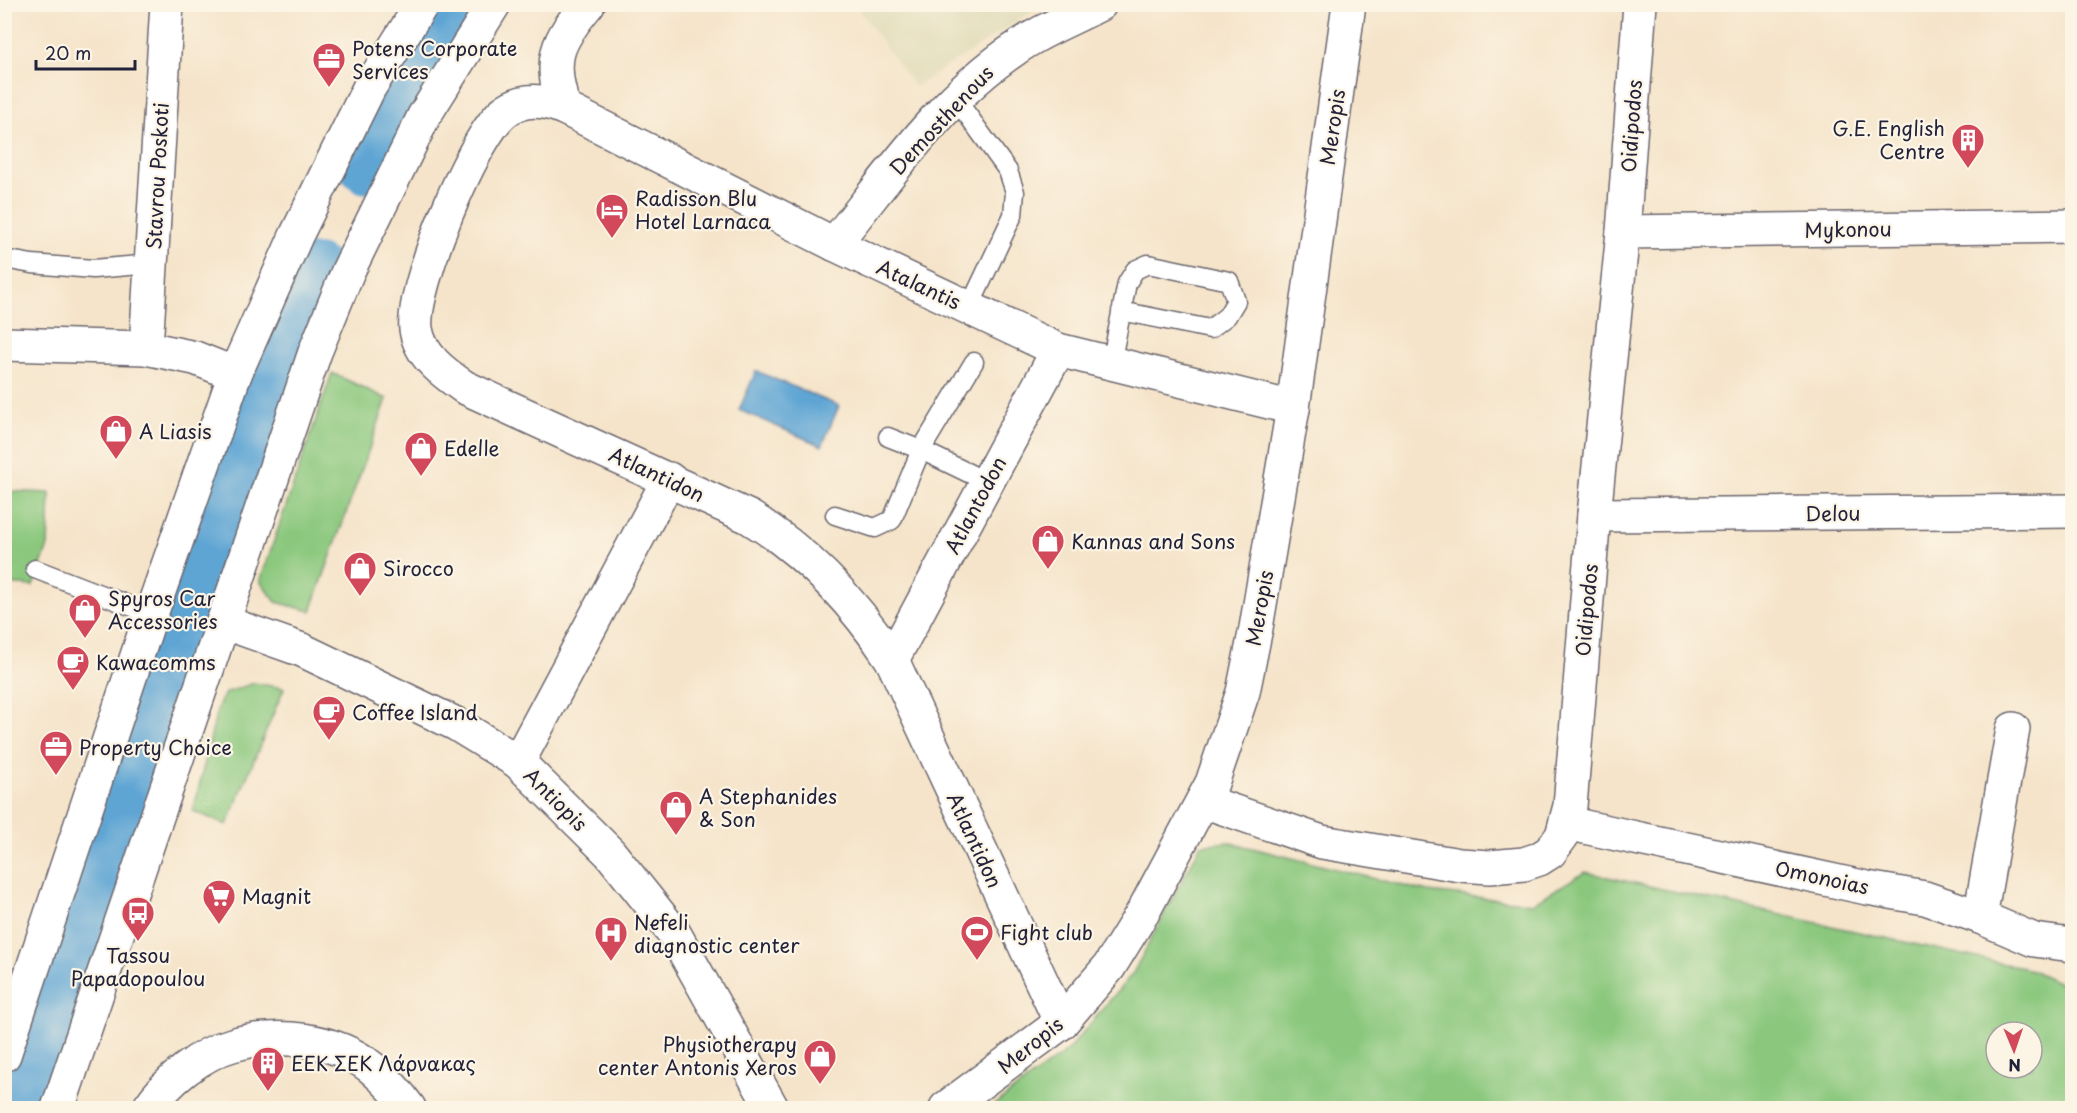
<svg xmlns="http://www.w3.org/2000/svg" width="2077" height="1113" font-family="'Playpen Sans',sans-serif">
  <style>
    .built { fill: #e2dcba }
    .green { fill: #8bc87e; stroke: #56755c; stroke-width: 1.5; fill-rule: evenodd }
    .water { fill: #5ea5d4; stroke: #406488; stroke-width: 1.5 }
    .lines { fill: none; stroke-linecap: round; stroke-linejoin: round }
    .river { stroke: #5ea5d4; stroke-width: 60 }
    .service-casing { stroke: #6c666d; stroke-width: 21 }
    .minor-casing { stroke: #6c666d; stroke-width: 36 }
    .primary-casing { stroke: #6c666d; stroke-width: 36 }
    .service { stroke: #fff; stroke-width: 18 }
    .minor { stroke: #fff; stroke-width: 33 }
    .primary { stroke: #fff; stroke-width: 33 }
    .labels { text-anchor: middle; dominant-baseline: central; stroke-width: 4.5; stroke-linejoin: round; paint-order: stroke }
    .poi-label { font-size: 20px; fill: #22223b; stroke: #fcf5e5; text-anchor: start }
    .street-label { font-size: 20px; fill: #22223b; stroke: #fcf5e5 }
  </style>
  <rect width="100%" height="100%" fill="#fcf5e5"/>
  <filter id="ink" filterUnits="userSpaceOnUse"><feTurbulence type="fractalNoise" baseFrequency=".0167" numOctaves="2"/><feDisplacementMap in="SourceGraphic" scale="12" xChannelSelector="R" yChannelSelector="G"/><feConvolveMatrix kernelMatrix="1 2 1 2 8 2 1 2 1" color-interpolation-filters="sRGB"/></filter>
  <filter id="wash" filterUnits="userSpaceOnUse"><feTurbulence type="fractalNoise" baseFrequency=".008" numOctaves="4" result="noise"/><feDisplacementMap in="SourceGraphic" scale="24" xChannelSelector="R" yChannelSelector="G"/><feGaussianBlur stdDeviation="1.35" result="paint"/><feColorMatrix in="noise" values="0 0 0 0 0 0 0 0 0 0 0 0 0 0 0 0 0 1.4 0 .05"/><feComposite in="paint" operator="in"/></filter>
  <g filter="url(#wash)">
    <rect width="100%" height="100%" fill="#f5e4ca"/>
    <!-- built -->
    <path class="built" d="M855 5H1042L915 87Z"/>
    <!-- green -->
    <g class="green">
      <path d="M332 373 387 399 311 611 276 602 260 581Z"/>
      <path d="M5 491 50 493 48 546 33 586 5 584Z"/>
      <path d="M254 683 284 688 227 825 193 811 218 707 225 693Z"/>
      <path d="M1228 842 1428 892 1533 903 1585 872 2032 970 2072 989V1108H990L1068 1050 1133 973 1201 845ZM1996 1032H2032V1068H1996Z"/>
    </g>
    <!-- water -->
    <path class="water" d="M756 371 839 406 822 446 739 410Z"/>
    <g class="lines">
      <!-- river -->
      <g class="river">
        <path d="M368 164 454 4"/>
        <path d="M26 1096 254 429 316 274"/>
      </g>
    </g>
  </g>
  <g filter="url(#ink)">
    <g class="lines">
      <defs>
        <g id="service">
          <path d="M956 99 1008 171 1015 192 1013 215 969 308"/>
          <path d="M4 259 32 264 93 269 152 264"/>
          <path d="M1111 364 1127 283 1135 270 1148 264 1229 281 1236 301 1227 316 1210 329 1121 311"/>
          <path d="M888 437 921 450 987 482"/>
          <path d="M835 515 875 528 892 520 921 450 974 362"/>
          <path d="M35 569 151 614"/>
        </g>
        <g id="minor">
          <path d="M564 108C548 60 556 42 588 4"/>
          <path d="M1623 232 2072 226"/>
          <path d="M834 244C889 176 941 99 1015 49 1041 30 1072 19 1100 4"/>
          <path d="M4 344 146 348 195 358 235 374"/>
          <path d="M146 348 167 4"/>
          <path d="M1594 515 2072 511"/>
          <path d="M223 622 302 650 456 724 518 762 610 853 674 933 772 1108"/>
          <path d="M892 660 1058 350"/>
          <path d="M518 762 669 479"/>
          <path d="M1203 801 1322 842 1460 865 1490 867 1524 864 1539 859 1550 852 1562 836 1570 806 1594 515 1623 232 1640 4"/>
          <path d="M1566 823 1867 888 1925 898 1980 917 2034 940 2072 945"/>
          <path d="M1980 917 2013 729"/>
          <path d="M1061 1023 892 660C854 602 809 553 749 517L464 387C444 373 420 356 416 329 411 288 472 138 504 112 523 97 544 100 564 108L834 244 1058 350 1293 408"/>
          <path d="M149 1108C167 1081 200 1054 232 1045 276 1032 335 1038 372 1068 386 1080 399 1094 409 1108"/>
          <path d="M946 1108 1061 1023 1109 967 1143 912 1212 783 1243 692 1256 628 1293 408 1349 4"/>
        </g>
        <g id="primary">
          <path d="M4 1055 151 614 235 374 296 236 369 88 422 4"/>
          <path d="M58 1108 315 352 348 271 424 116 494 4"/>
        </g>
      </defs>
      <!-- service casing -->
      <use href="#service" class="service-casing"/>
      <!-- minor casing -->
      <use href="#minor" class="minor-casing"/>
      <!-- primary casing -->
      <use href="#primary" class="primary-casing"/>
      <!-- service -->
      <use href="#service" class="service"/>
      <!-- minor -->
      <use href="#minor" class="minor"/>
      <!-- primary -->
      <use href="#primary" class="primary"/>
    </g>
  </g>
  <!-- icons -->
  <defs>
    <symbol id="office-pin" viewBox="-11 -11 22 30"><path d="M0 17L-7.5 6A9.5 9.5 0 1 1 7.5 6Z" fill="#d1495b" stroke="#fcf5e5"/><path d="M-6-3h4V-5.5h4V-3h4V5H-6ZM-1-4.5V-3h2v-1.5ZM-6 0V1H6V0Z" fill="#fff"/></symbol>
    <symbol id="building-pin" viewBox="-11 -11 22 30"><path d="M0 17L-7.5 6A9.5 9.5 0 1 1 7.5 6Z" fill="#d1495b" stroke="#fcf5e5"/><path d="M-4-6H4V6H1V3H-1V6H-4ZM-2.5-4.3h1.7v1.8h-1.7ZM.8-4.3h1.7v1.8H.8ZM-2.5-1h1.7V.8h-1.7ZM.8-1h1.7V.8H.8Z" fill="#fff"/></symbol>
    <symbol id="hotel-pin" viewBox="-11 -11 22 30"><path d="M0 17L-7.5 6A9.5 9.5 0 1 1 7.5 6Z" fill="#d1495b" stroke="#fcf5e5"/><path d="M-6-4.5h1.5V1H6V5H4.5V3h-9V5H-6ZM-4 0a1.8 1.8 0 1 1 3.6 0ZM.5 0V-2.5h3Q6-2.5 6 0Z" fill="#fff"/></symbol>
    <symbol id="shop-pin" viewBox="-11 -11 22 30"><path d="M0 17L-7.5 6A9.5 9.5 0 1 1 7.5 6Z" fill="#d1495b" stroke="#fcf5e5"/><path d="M-5-2.5h2.3a2.7 3.5 0 0 1 5.4 0H5L5.5 6h-11ZM-1.5-2.5h3a1.5 2.3 0 0 0-3 0Z" fill="#fff"/></symbol>
    <symbol id="cafe-pin" viewBox="-11 -11 22 30"><path d="M0 17L-7.5 6A9.5 9.5 0 1 1 7.5 6Z" fill="#d1495b" stroke="#fcf5e5"/><path d="M-5.5-4.5H6V0H3Q3 3.5 0 3.5H-2.5Q-5.5 3.5-5.5 0ZM3-3.2v2h1.7v-2ZM-6 4.5H4V6H-6Z" fill="#fff"/></symbol>
    <symbol id="supermarket-pin" viewBox="-11 -11 22 30"><path d="M0 17L-7.5 6A9.5 9.5 0 1 1 7.5 6Z" fill="#d1495b" stroke="#fcf5e5"/><path d="M-6-5.5h2.5l.6 2H6L4.5 2H-2.5L-4.4-4H-6ZM-1.5 3.2a1.3 1.3 0 1 0 .1 0ZM3 3.2a1.3 1.3 0 1 0 .1 0Z" fill="#fff"/></symbol>
    <symbol id="bus-pin" viewBox="-11 -11 22 30"><path d="M0 17L-7.5 6A9.5 9.5 0 1 1 7.5 6Z" fill="#d1495b" stroke="#fcf5e5"/><path d="M-5-6H5V4H4V6H2V4H-2V6H-4V4H-5ZM-3.5-4V0h7V-4ZM-3.5 1.2v1.5H-2V1.2ZM2 1.2v1.5H3.5V1.2Z" fill="#fff"/></symbol>
    <symbol id="stadium-pin" viewBox="-11 -11 22 30"><path d="M0 17L-7.5 6A9.5 9.5 0 1 1 7.5 6Z" fill="#d1495b" stroke="#fcf5e5"/><path d="M0-5a6.5 5 0 1 0 0 10a6.5 5 0 1 0 0-10ZM-3.5-1.8h7v3.6h-7Z" fill="#fff"/></symbol>
    <symbol id="hospital-pin" viewBox="-11 -11 22 30"><path d="M0 17L-7.5 6A9.5 9.5 0 1 1 7.5 6Z" fill="#d1495b" stroke="#fcf5e5"/><path d="M-5-5h3v3.5h4V-5h3V5h-3V1.5h-4V5h-3Z" fill="#fff"/></symbol>
  </defs>
  <g fill-rule="evenodd">
    <use href="#office-pin" x="310" y="40" width="38" height="52"/>
    <use href="#building-pin" x="1949" y="121" width="38" height="52"/>
    <use href="#hotel-pin" x="593" y="191" width="38" height="52"/>
    <use href="#shop-pin" x="97" y="412" width="38" height="52"/>
    <use href="#shop-pin" x="402" y="429" width="38" height="52"/>
    <use href="#shop-pin" x="1029" y="522" width="38" height="52"/>
    <use href="#shop-pin" x="341" y="549" width="38" height="52"/>
    <use href="#shop-pin" x="66" y="591" width="38" height="52"/>
    <use href="#cafe-pin" x="54" y="643" width="38" height="52"/>
    <use href="#cafe-pin" x="310" y="693" width="38" height="52"/>
    <use href="#office-pin" x="37" y="728" width="38" height="52"/>
    <use href="#shop-pin" x="657" y="788" width="38" height="52"/>
    <use href="#supermarket-pin" x="200" y="877" width="38" height="52"/>
    <use href="#bus-pin" x="119" y="894" width="38" height="52"/>
    <use href="#stadium-pin" x="958" y="913" width="38" height="52"/>
    <use href="#hospital-pin" x="592" y="914" width="38" height="52"/>
    <use href="#shop-pin" x="801" y="1037" width="38" height="52"/>
    <use href="#building-pin" x="249" y="1044" width="38" height="52"/>
  </g>
  <g class="labels">
    <!-- poi labels -->
    <g class="poi-label">
      <text x="352" y="48">Potens Corporate<tspan x="352" dy="23">Services</tspan></text>
      <text x="1945" y="128" text-anchor="end">G.E. English<tspan x="1945" dy="23">Centre</tspan></text>
      <text x="635" y="198">Radisson Blu<tspan x="635" dy="23">Hotel Larnaca</tspan></text>
      <text x="139" y="431">A Liasis</text>
      <text x="444" y="448">Edelle</text>
      <text x="1071" y="541">Kannas and Sons</text>
      <text x="383" y="568">Sirocco</text>
      <text x="108" y="598">Spyros Car<tspan x="108" dy="23">Accessories</tspan></text>
      <text x="96" y="662">Kawacomms</text>
      <text x="352" y="712">Coffee Island</text>
      <text x="79" y="747">Property Choice</text>
      <text x="699" y="796">A Stephanides<tspan x="699" dy="23">&amp; Son</tspan></text>
      <text x="242" y="896">Magnit</text>
      <text x="634" y="922">Nefeli<tspan x="634" dy="23">diagnostic center</tspan></text>
      <text x="1000" y="932">Fight club</text>
      <text x="138" y="955" text-anchor="middle">Tassou<tspan x="138" dy="23">Papadopoulou</tspan></text>
      <text x="797" y="1044" text-anchor="end">Physiotherapy<tspan x="797" dy="23">center Antonis Xeros</tspan></text>
      <text x="291" y="1063">ΕΕΚ ΣΕΚ Λάρνακας</text>
    </g>
    <!-- street labels -->
    <g class="street-label">
      <text transform="translate(941 120) rotate(-47)">Demosthenous</text>
      <text transform="translate(1631 126) rotate(-86)">Oidipodos</text>
      <text transform="translate(1332 127) rotate(-82)">Meropis</text>
      <text transform="translate(157 176) rotate(-87)">Stavrou Poskoti</text>
      <text transform="translate(1848 229) rotate(-1)">Mykonou</text>
      <text transform="translate(919 284) rotate(25)">Atalantis</text>
      <text transform="translate(657 474) rotate(25)">Atlantidon</text>
      <text transform="translate(975 505) rotate(-62)">Atlantodon</text>
      <text transform="translate(1833 513) rotate(-1)">Delou</text>
      <text transform="translate(1259 608) rotate(-80)">Meropis</text>
      <text transform="translate(1586 610) rotate(-85)">Oidipodos</text>
      <text transform="translate(556 799) rotate(45)">Antiopis</text>
      <text transform="translate(975 840) rotate(65)">Atlantidon</text>
      <text transform="translate(1822 877) rotate(12)">Omonoias</text>
      <text transform="translate(1030 1045) rotate(-39)">Meropis</text>
    </g>
  </g>
  <!-- margin -->
  <rect width="2077" height="1113" fill="none" stroke="#fcf5e5" stroke-width="24"/>
  <!-- north arrow -->
  <g transform="translate(2014 1050) rotate(178)"><circle r="28" fill="#fcf5e5" stroke="#a5a1a1" stroke-width="1.5"/>
  <path d="M0-4.5L10 22L0 15L-10 22Z" fill="#d1495b"/>
  <text y="-9" font-size="16" font-weight="bold" text-anchor="middle" fill="#22223b">N</text>
  </g>
  <!-- scale -->
  <path d="M36 60v9h99v-9" fill="none" stroke="#22223b" stroke-width="3"/>
  <text x="45" y="60" font-size="18" fill="#22223b" stroke="#fcf5e5" stroke-width="4.5" paint-order="stroke">20 m</text>
</svg>
